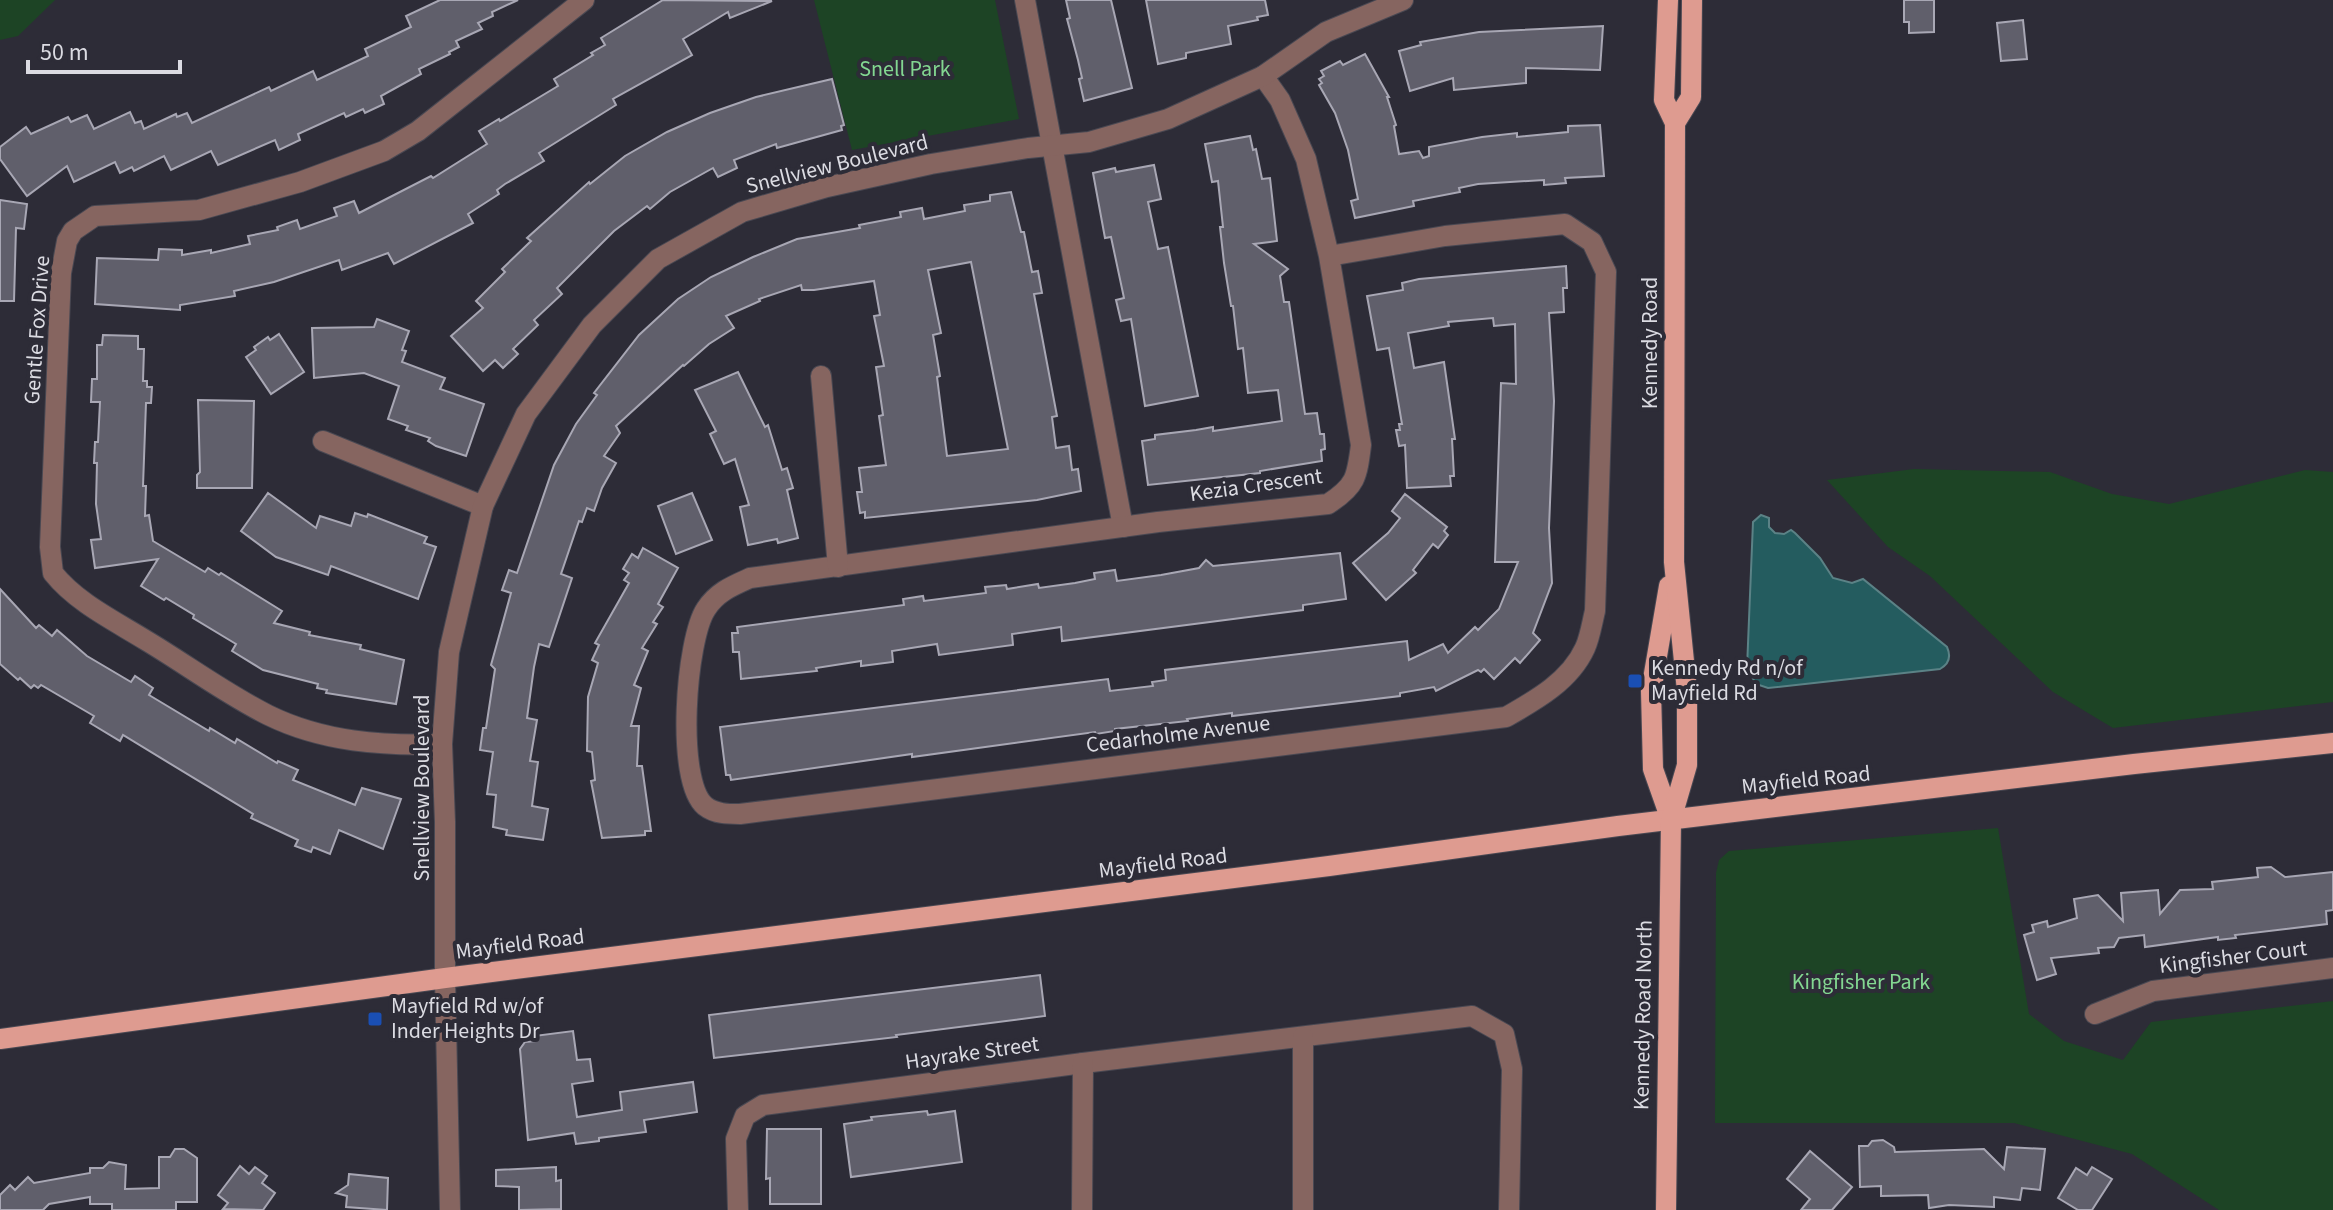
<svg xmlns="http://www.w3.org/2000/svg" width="2333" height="1210" font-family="'Source Sans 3',sans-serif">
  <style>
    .green { fill: #1d4425 }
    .water { fill: #245c5f; stroke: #5b8286; stroke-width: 2 }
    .building { fill: #605f6b; stroke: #a8a7b4; stroke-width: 2; fill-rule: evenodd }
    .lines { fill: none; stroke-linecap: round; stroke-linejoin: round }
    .minor-casing { stroke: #494852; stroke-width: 22 }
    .major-casing { stroke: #494852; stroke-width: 22 }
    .minor { stroke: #866560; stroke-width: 20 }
    .major { stroke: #de9b90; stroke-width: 20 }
    .transit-dot { fill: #1a4fb4; stroke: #2d2c37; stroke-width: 3 }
    .labels { text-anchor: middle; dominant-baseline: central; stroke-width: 8; stroke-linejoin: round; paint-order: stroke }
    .park-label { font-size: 22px; fill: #83d791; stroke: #2d2c37 }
    .street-label { font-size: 22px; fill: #dbdbe2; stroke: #2d2c37 }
    .poi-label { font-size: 22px; fill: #dbdbe2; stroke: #2d2c37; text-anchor: start }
  </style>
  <rect width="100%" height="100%" fill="#2d2c37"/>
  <!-- green -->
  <g class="green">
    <path d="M0 0H55L18 36 0 40Z"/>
    <path d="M814 0H995L1019 119 852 150Z"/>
    <path d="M1914 469 2050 472 2112 494 2169 504 2305 470 2333 472V702L2113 728 2053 692 1930 576 1888 547 1827 480Z"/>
    <path d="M1998 828 2029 1014 2064 1041 2123 1060 2151 1022 2333 1001V1210H2219L2132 1154 2014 1123H1715L1716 873 1719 860 1729 851Z"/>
  </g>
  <!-- water -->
  <path class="water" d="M1761 515 1769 518V527L1775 533 1784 534 1791 530 1795 533 1820 558 1833 578 1852 583 1863 579 1947 647C1951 656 1949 664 1940 669L1768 688 1756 684 1747 668 1753 522Z"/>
  <!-- building -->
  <g class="building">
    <path d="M440 0H518L492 12 493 16 478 23 482 29 456 41 459 47 449 52 450 54 419 69 421 74 381 96 384 104 365 113 363 109 346 117 344 113 298 134 300 140 279 150 275 140 218 165 211 151 171 170 164 156 134 171 132 167 120 173 115 162 74 182 67 166 27 196 0 159V147L26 127 31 134 68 117 71 122 87 115 94 129 130 112 135 123 141 121 144 129 176 114 177 117 187 113 192 123 269 87 271 91 313 71 317 80 368 56 365 49 411 27 406 16Z"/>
    <path d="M663 0 772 1 730 18 728 12 683 39 692 55 613 99 616 105 539 153 544 161 505 184 497 190 499 194 468 214 473 223 394 264 388 253 342 270 339 260 274 282 234 291 235 296 180 305V310L95 304 97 258 158 260 159 249 182 250V255L211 250V253L250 244 248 236 278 230 277 227 297 220 300 229 337 216 334 208 354 201 359 213 431 176 433 178 487 144 479 131 499 119 500 121 558 86 554 79 593 55 591 53 605 45 601 38Z"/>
    <path d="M1066 0H1111L1132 88 1084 101 1079 79 1082 78 1078 60 1067 19 1070 18Z"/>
    <path d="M1146 0H1265L1268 15 1257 17 1258 20 1228 26 1231 44 1186 53V58L1158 64Z"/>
    <path d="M1904 0H1934V32L1909 33V22H1904Z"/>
    <path d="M2023 20 2027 59 2001 61 1997 23Z"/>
    <path d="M1603 26 1600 70 1526 68V83L1454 90 1453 78 1410 91 1399 51 1421 45 1420 42 1479 32Z"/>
    <path d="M1365 54 1389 97H1387L1396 125 1394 126 1399 154 1419 151 1423 158 1429 156V147L1482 137 1517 133V137L1568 132V126L1600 125 1604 176 1565 178 1566 183 1544 185V180L1478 184 1459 188 1460 192 1413 201 1414 206 1355 218 1351 201 1358 199 1348 150 1335 113 1319 85 1322 83 1319 79 1324 76 1321 71 1340 61 1343 65Z"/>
    <path d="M832 79 844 125 841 126 842 130 777 148 776 144 734 160 737 168 718 177 713 168 670 192 650 209 647 206 614 231 557 288 562 294 534 320 538 325 513 349 518 354 503 368 495 360 483 371 451 336 483 308 476 301 505 272 502 269 531 241 527 238 589 182 590 184 625 156 667 132 710 113 756 97Z"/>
    <path d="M1250 136 1253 150 1256 149 1262 179 1270 178 1277 241 1254 244 1288 269 1280 276 1284 302H1289L1305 414 1317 413 1320 434H1324L1325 449 1321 450 1322 461 1260 471V473L1148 485 1142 441 1155 439V435L1196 430 1213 427V431L1282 421 1278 390 1248 393 1243 348 1238 349 1233 306H1231L1224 263 1220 227H1223L1218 181 1212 182 1205 144Z"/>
    <path d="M1154 165 1161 199 1148 202 1158 249 1168 247 1198 396 1145 406 1131 319 1121 321 1116 300 1124 298 1111 237 1105 238 1093 173 1115 168 1116 172Z"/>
    <path d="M1011 192 1021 232H1024L1032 272 1038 271 1042 293 1034 294 1057 416 1052 417 1056 448 1069 446 1072 470 1078 469 1081 491 1037 500 865 518V512L860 513 857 492H862L859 468 886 465 879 416 883 415 876 367 884 366 874 316 880 315 874 281 814 290H802L801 285 759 299 760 301 726 316 734 328 709 344 684 366 683 365 616 426 620 433 604 456 616 463 602 488 594 511 587 508 582 522 579 521 561 574 572 578 549 647 539 644 534 667 527 718 537 720 530 761 538 762 532 806 548 809 543 840 506 835 507 830 493 827 496 795 487 794 493 752 480 750 483 728H486L495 669 491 665 511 593 502 590 509 570 517 573 554 465 576 424 597 395 594 393 639 335 678 299 711 277 753 257 797 239 860 228 859 225 901 217 900 212 922 208 924 219 965 211 964 205 990 201V195ZM971 262 1008 449 947 456 937 377 940 376 933 335 941 333 928 270Z"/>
    <path d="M0 200 27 204 24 229 16 228 14 301H0Z"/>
    <path d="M1566 266 1567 288H1563L1564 312 1549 313 1554 401 1549 528 1552 583 1533 633 1540 640 1520 663 1515 658 1494 679 1484 669 1481 672 1478 670 1436 691 1434 687 1400 693V696L1232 716V713L1187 719 1188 721 1115 729V731L1096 734 1095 732 912 757V754L731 780 730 775H726L720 727 1108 679 1110 691 1153 686 1152 682 1166 680 1165 670 1407 641 1409 660 1443 644 1448 653 1475 627 1478 630 1499 609 1518 562H1495L1501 383 1516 384 1515 324 1494 326 1493 318 1448 322 1449 326 1408 333 1414 368 1444 362 1455 439H1452L1454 476H1450L1451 486 1407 488 1405 445 1399 446 1396 430H1400L1399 424H1402L1389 348 1377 350 1367 296 1403 290 1402 283 1419 279Z"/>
    <path d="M377 319 409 331 402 350 406 351 402 362 445 378 440 389 484 404 466 456 436 446 428 441 430 438 406 430 408 426 388 419 399 386 364 373 314 378 312 328 374 327Z"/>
    <path d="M279 334 304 372 271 394 246 357 256 350 254 347 268 337 270 340Z"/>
    <path d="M103 335 138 336V349H144L143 381H147V387H152L151 403H146L143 486H146L145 516 149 515 153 541 205 572 208 568 219 575 221 573 282 611 274 623 310 632 309 635 361 645 360 649 404 660 396 704 326 693 327 690 317 688 318 684 263 670 232 651 236 644 193 618 194 615 166 598 164 600 141 586 158 559 95 568 91 540 101 539 96 504 97 463H94L95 442H98L100 402H91L92 379H97V345H102Z"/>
    <path d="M738 372 765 427 768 425 782 470 787 468 793 488 787 490 798 538 778 543 777 539 748 545 740 507 749 505 735 459 724 464 710 434 716 431 695 390Z"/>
    <path d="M198 400 254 401 252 488H197V475L200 472Z"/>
    <path d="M268 493 316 528 320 516 351 526 355 513 367 517 368 514 427 537 424 543 436 547 418 599 331 566 328 575 276 557 241 531Z"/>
    <path d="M692 493 712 540 676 554 658 506Z"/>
    <path d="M1405 494 1447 527 1444 531 1448 535 1438 548 1433 544 1413 570 1416 573 1386 600 1353 563 1388 533 1400 518 1392 511Z"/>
    <path d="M643 548 678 568 658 604 663 607 653 622 657 624 642 648 648 651 634 685 641 688 631 726H639L637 766H642L651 831H645V835L602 838 591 781 595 780 592 752 587 751 588 697 598 663 592 660 599 645 595 643 629 583 624 580 629 573 623 569 632 554 638 558Z"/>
    <path d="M1340 553 1346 599 1303 605V610L1062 641 1061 627 1012 634 1013 645 939 655 937 644 892 651 893 662 861 666V661L816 668 817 671 741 679 739 652H733L732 633H738L737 627 904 605 903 599 923 596 924 601 986 593 985 587 1006 585 1007 589 1038 584 1039 588 1075 583 1095 579 1094 573 1115 570 1117 581 1161 575 1199 568 1206 560 1213 566Z"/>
    <path d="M0 589 36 628 39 625 52 636 57 630 87 656 131 682 135 676 153 688 149 695 209 731 210 728 235 743 237 739 277 763 278 761 298 770 293 780 355 805 362 788 401 799 383 849 339 830 330 854 313 847 311 852 295 846 298 840 251 818 253 814 123 735 120 741 90 723 94 716 41 685 38 688 34 685 31 688 20 678 18 680 0 664Z"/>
    <path d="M2271 867 2285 877 2333 872V910L2326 911 2327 924 2235 935 2236 938 2218 940V937L2145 947 2144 935 2119 938 2114 947 2098 948 2099 953 2051 958 2056 974 2037 980 2024 935 2034 932 2032 925 2047 921 2048 927 2077 918 2074 899 2098 895 2123 921 2121 893 2158 890 2160 914 2180 890 2213 889 2212 882 2258 877 2257 868Z"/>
    <path d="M1040 975 1045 1016 896 1035 897 1037 714 1058 709 1015Z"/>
    <path d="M573 1031 577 1060 590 1059 593 1081 572 1084 577 1117 622 1110 620 1092 693 1082 697 1112 644 1120 646 1132 599 1138V1141L576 1144 574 1133 528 1140 520 1049 525 1042 535 1041 534 1036Z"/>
    <path d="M927 1111 928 1115 955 1111 962 1162 851 1177 844 1124 872 1120 871 1117Z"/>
    <path d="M767 1129H821V1204H770V1178L766 1179Z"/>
    <path d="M1883 1140 1894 1147 1895 1152 1984 1149 2004 1169 2007 1147 2045 1149 2040 1190 2022 1188 2020 1200 1994 1197V1207L1949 1205 1929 1208 1928 1195 1881 1196V1186L1860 1187 1859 1146H1868L1872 1141Z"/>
    <path d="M175 1149H184L197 1158V1202H176V1210H112V1204H90V1197L49 1204 43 1210H0V1195L10 1185 15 1190 28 1177 34 1183 90 1173V1168H103L109 1162 126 1165 125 1189 159 1188V1157H170Z"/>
    <path d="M1810 1151 1852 1187 1832 1210H1801L1810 1199 1787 1179Z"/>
    <path d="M240 1166 249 1174 255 1167 267 1176 262 1183 275 1193 263 1210 223 1209 228 1203 218 1195Z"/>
    <path d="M556 1167V1181L561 1180V1209L519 1210V1187L496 1186V1170Z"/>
    <path d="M2092 1167 2112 1179 2092 1210H2078L2058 1198 2076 1168 2087 1175Z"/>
    <path d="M349 1174 388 1178 387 1210 346 1207 347 1196 336 1193 348 1185Z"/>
  </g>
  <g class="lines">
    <defs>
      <g id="minor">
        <path d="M1025 0 1123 527"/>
        <path d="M1263 76 1280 100 1306 159 1329 256 1361 445C1357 477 1356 486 1328 504L1158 522 750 578C732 586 717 592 706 609 686 639 675 781 705 806 715 814 728 814 740 814L1506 717C1536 700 1570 681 1585 648 1590 637 1592 623 1595 611L1606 272 1592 242 1565 224 1445 236 1329 256"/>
        <path d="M821 376 838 567"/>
        <path d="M323 441 483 506"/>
        <path d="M442 744C382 746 323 742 268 715 226 694 187 665 147 641 115 621 77 603 53 573L50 547 61 273 67 241 73 231 95 216 199 210 300 182 384 151 418 131 584 0"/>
        <path d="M2095 1014 2153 991 2333 968"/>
        <path d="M450 1210 445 978V822L442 744 449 652 483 506 526 414 592 325 658 259 742 212 827 187 931 164 1028 148 1089 142 1168 119 1263 76 1326 32 1403 0"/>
        <path d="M738 1210 736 1139 745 1116 763 1105 1083 1063 1472 1016 1504 1034 1512 1069 1509 1210"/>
        <path d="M1082 1210 1083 1063"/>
        <path d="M1303 1210V1037"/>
      </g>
      <g id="major">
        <path d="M1675 123 1691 97 1692 0"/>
        <path d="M1669 586 1651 691 1653 769 1671 820"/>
        <path d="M0 1039 445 978 1329 866 1618 826 2134 764 2333 743"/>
        <path d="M1666 1210 1671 820 1687 765V691L1674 562 1675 123 1664 100 1668 0"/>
      </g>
    </defs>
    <!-- minor casing -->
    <use href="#minor" class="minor-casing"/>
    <!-- major casing -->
    <use href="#major" class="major-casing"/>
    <!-- minor -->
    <use href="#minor" class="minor"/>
    <!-- major -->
    <use href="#major" class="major"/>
  </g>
  <!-- markers -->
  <g class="transit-dot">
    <rect x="1627" y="673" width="16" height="16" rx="4"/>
    <rect x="367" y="1011" width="16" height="16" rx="4"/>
  </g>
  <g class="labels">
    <!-- park labels -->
    <g class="park-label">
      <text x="905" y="69">Snell Park</text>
      <text x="1861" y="982">Kingfisher Park</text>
    </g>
    <!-- street labels -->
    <g class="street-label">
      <text transform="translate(837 164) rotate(-14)">Snellview Boulevard</text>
      <text transform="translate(37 330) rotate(-86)">Gentle Fox Drive</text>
      <text transform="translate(1650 343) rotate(-90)">Kennedy Road</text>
      <text transform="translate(1256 485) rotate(-8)">Kezia Crescent</text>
      <text transform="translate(1178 734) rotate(-7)">Cedarholme Avenue</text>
      <text transform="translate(1806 780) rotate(-6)">Mayfield Road</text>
      <text transform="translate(422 788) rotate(-90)">Snellview Boulevard</text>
      <text transform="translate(1163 863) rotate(-7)">Mayfield Road</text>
      <text transform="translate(520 944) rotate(-7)">Mayfield Road</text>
      <text transform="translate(2233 957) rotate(-7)">Kingfisher Court</text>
      <text transform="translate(1643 1015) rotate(-89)">Kennedy Road North</text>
      <text transform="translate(972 1053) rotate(-8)">Hayrake Street</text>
    </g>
    <!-- poi labels -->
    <g class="poi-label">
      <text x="1651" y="668">Kennedy Rd n/of<tspan x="1651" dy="25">Mayfield Rd</tspan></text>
      <text x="391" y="1006">Mayfield Rd w/of<tspan x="391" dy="25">Inder Heights Dr</tspan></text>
    </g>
  </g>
  <!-- scale -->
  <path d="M28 60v12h152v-12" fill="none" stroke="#dbdbe2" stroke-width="4"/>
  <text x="40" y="60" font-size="24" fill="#dbdbe2" stroke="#2d2c37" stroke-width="6" paint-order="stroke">50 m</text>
</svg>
